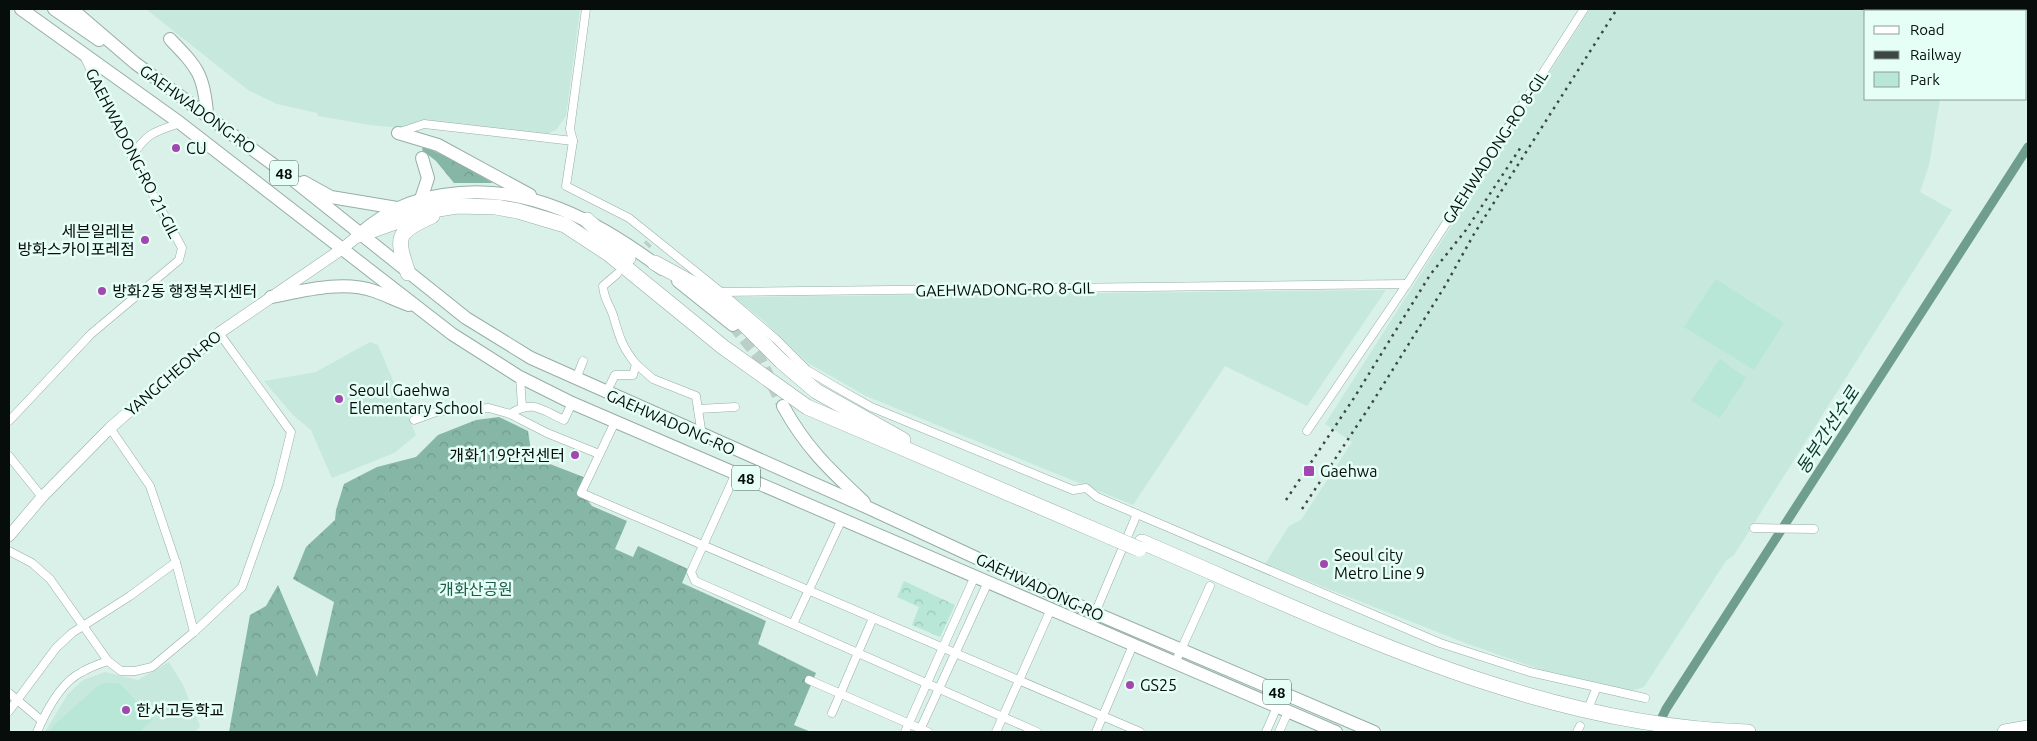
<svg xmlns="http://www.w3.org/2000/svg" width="2037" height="741" font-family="Ubuntu,'Noto Sans KR',sans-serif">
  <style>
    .built { fill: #c7e8dd }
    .green { fill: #b8e7d7 }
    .forest { fill: url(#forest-crowns) }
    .park { fill: url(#park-crowns) }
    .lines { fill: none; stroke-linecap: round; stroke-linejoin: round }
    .canal { stroke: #6f9d8e; stroke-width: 9 }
    .minor-tunnel { stroke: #b9cfc8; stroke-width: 8; stroke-dasharray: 8 4; stroke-linecap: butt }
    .primary-tunnel { stroke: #b9cfc8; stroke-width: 12; stroke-dasharray: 12 6; stroke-linecap: butt }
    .minor-casing { stroke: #97aea6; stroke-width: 9 }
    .secondary-casing { stroke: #97aea6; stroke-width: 12 }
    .primary-casing { stroke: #97aea6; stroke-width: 14 }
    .motorway-casing { stroke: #97aea6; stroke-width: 16 }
    .minor { stroke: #fff; stroke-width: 8 }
    .secondary { stroke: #fff; stroke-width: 11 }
    .primary { stroke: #fff; stroke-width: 12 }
    .motorway { stroke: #fff; stroke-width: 15 }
    .rail { stroke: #3c4744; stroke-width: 2.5; stroke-dasharray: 2.5 5; stroke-linecap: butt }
    .motorway-bridge-casing { stroke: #97aea6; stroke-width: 16; stroke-linecap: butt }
    .motorway-bridge { stroke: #fff; stroke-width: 15 }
    .poi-dot { fill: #a347b0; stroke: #e6fff6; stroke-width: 2 }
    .labels { text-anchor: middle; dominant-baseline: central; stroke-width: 5; stroke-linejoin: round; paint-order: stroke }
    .shield { fill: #e6fff6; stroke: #495652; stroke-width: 1 }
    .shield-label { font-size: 15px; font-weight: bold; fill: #060d0b }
    .street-label { font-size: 16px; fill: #060d0b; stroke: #e6fff6 }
    .poi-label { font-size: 16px; fill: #060d0b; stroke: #e6fff6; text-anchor: start }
    .park-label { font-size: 16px; fill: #1e5b4b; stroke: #e6fff6 }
    .water-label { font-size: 18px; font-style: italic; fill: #0b362c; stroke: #e6fff6 }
  </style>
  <defs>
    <pattern id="forest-crowns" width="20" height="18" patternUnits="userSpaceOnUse" patternTransform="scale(1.25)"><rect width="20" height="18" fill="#86b6a6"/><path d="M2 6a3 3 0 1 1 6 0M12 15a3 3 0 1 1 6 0" fill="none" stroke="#729b8e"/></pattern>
    <pattern id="park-crowns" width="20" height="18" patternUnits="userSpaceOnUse" patternTransform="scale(1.25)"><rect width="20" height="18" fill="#b8e7d7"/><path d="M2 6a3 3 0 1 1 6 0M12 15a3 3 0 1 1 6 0" fill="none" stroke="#9dc5b7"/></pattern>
  </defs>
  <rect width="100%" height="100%" fill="#d9f1e9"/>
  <!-- built -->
  <g class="built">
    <path d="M146 9H580L566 116 556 130 547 134 423 122 402 128 370 125 318 116 317 113 277 104 248 90Z"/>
    <path d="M1590 9H1949L1948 11H1866V99H1940L1929 165 1920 192 1952 210 1734 555 1726 561 1644 687 1631 691 1542 670 1468 644 1265 564 1289 526 1301 520 1352 442 1325 424Z"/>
    <path d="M1386 290 1307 406 1225 366 1133 505 866 396 808 363 765 322 734 297Z"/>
    <path d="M370 342 378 345 416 435 394 453 332 478 311 430 293 415 264 381 316 372Z"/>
    <path d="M169 662 183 685 200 726 195 732H45L68 694 83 680 105 672 138 680Z"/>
  </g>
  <!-- green -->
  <g class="green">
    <path d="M1716 279 1784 323 1754 370 1684 327Z"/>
    <path d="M1720 359 1746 378 1720 418 1691 401Z"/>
    <path d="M105 683H118L122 686 153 719 140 732H50L54 725 99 685Z"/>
  </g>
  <!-- forest -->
  <g class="forest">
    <path d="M423 146 455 161 493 183H454L436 161 422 150Z"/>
    <path d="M499 417 528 431 532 457 586 478 582 493 592 506 627 521 615 549 633 557 638 546 688 569 682 583 766 621 758 644 816 673 794 725 811 732H229L250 615 266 606 278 585 317 677 334 602 293 579 306 547 335 520 336 510 344 484 377 467 416 457 438 435 476 420Z"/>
  </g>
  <!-- park -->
  <path class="park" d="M904 581 955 605 940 637 912 625 919 607 897 597Z"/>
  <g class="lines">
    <!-- canal -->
    <path class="canal" d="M1655 732 1666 709 2028 147"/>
    <!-- minor-tunnel -->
    <path class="minor-tunnel" d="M638 254 649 243"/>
    <!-- primary-tunnel -->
    <path class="primary-tunnel" d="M733 325 759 357 783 406"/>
    <defs>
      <g id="minor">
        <path d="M586 9 570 129 573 141 566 186 629 218 721 292 1407 284"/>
        <path d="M400 132 424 124 573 141"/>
        <path d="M132 156C148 132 154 132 180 123"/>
        <path d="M721 292 777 340 807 370 834 386 871 407 1073 490 1086 488 1097 497 1440 643 1530 672 1645 698"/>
        <path d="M636 364 653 379 696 396 702 436"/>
        <path d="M520 377 522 406"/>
        <path d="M576 379 583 361"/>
        <path d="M606 393 615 375H633L636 364C622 347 619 336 613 315 609 303 604 300 603 286L617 274"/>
        <path d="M698 409 735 407"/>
        <path d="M510 414C532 399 542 410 564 420L572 403"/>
        <path d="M414 420 436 412 489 408 510 414 547 433 599 454"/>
        <path d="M9 421 91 334 179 260 182 248 132 156 85 58"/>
        <path d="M615 422 581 493 1140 732"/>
        <path d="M110 428 150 486 177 566 194 632"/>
        <path d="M1307 431 1407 284 1584 9"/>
        <path d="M9 456 42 497"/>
        <path d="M736 473 691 572 695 581 1037 732"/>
        <path d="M1754 528 1814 529"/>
        <path d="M9 551 32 563 50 579 108 661"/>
        <path d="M1095 613 1137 514"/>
        <path d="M793 624 842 519"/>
        <path d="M1175 663 1210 586"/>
        <path d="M809 680 928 732"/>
        <path d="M9 693 42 721"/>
        <path d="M1590 704 1596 689"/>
        <path d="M9 711 56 648 72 633 130 596 176 562"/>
        <path d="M832 713 873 618"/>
        <path d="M37 732C46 711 61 682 82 672 90 667 99 664 108 661L121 671H135L152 667 194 632 242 587 278 485 291 432 219 333"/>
        <path d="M905 732 975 576"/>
        <path d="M919 732 988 582"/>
        <path d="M996 732 1051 609"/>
        <path d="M1096 732 1133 645"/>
        <path d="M1266 732 1277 707"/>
        <path d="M1279 732 1288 712"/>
        <path d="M1577 732 1580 726"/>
      </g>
      <path id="secondary" d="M9 536 42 497 110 428 219 333 342 249 359 235"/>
      <g id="primary">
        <path d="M21 9 180 123 452 334 518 376 572 403 1336 732"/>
        <path d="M54 9 99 40"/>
        <path d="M72 9 135 63 282 171 466 318 531 358 871 509 1095 613 1374 732"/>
        <path d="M170 39C197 67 204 74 207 114"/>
        <path d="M398 133 438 145 530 195"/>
        <path d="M304 182 331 197 397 208"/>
        <path d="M421 199 428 178 422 158"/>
        <path d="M362 232C387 211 411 200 443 195 526 181 598 221 662 269"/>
        <path d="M678 281 733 325"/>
        <path d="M271 297C303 291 342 280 374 291 386 295 397 301 409 305"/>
        <path d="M783 406C806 448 830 470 864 502"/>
      </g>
      <g id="motorway">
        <path d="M587 220 628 258"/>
        <path d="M359 235 426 211 457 206 496 207 518 211 565 225 609 254 723 347 807 407 1111 537"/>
        <path d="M655 263 701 288 728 308 781 361 816 391 903 440"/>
        <path d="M408 273C396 237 395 232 432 216"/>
        <path d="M1142 542C1335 624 1534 726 1748 732"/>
        <path d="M2005 732 2028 728"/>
      </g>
    </defs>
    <!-- minor casing -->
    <use href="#minor" class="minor-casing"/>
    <!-- secondary casing -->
    <use href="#secondary" class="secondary-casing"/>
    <!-- primary casing -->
    <use href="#primary" class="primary-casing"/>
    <!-- motorway casing -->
    <use href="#motorway" class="motorway-casing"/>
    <!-- minor -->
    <use href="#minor" class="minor"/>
    <!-- secondary -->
    <use href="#secondary" class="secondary"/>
    <!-- primary -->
    <use href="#primary" class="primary"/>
    <!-- motorway -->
    <use href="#motorway" class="motorway"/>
    <!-- rail -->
    <g class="rail">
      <path d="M1286 500 1354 398 1430 275 1466 230 1521 147"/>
      <path d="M1302 509 1370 406 1445 286 1474 234 1617 9"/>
    </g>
    <defs>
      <path id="motorway-bridge" d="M1111 537 1139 549"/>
    </defs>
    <!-- motorway-bridge casing -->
    <use href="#motorway-bridge" class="motorway-bridge-casing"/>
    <!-- motorway-bridge -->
    <use href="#motorway-bridge" class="motorway-bridge"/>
  </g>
  <!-- markers -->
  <g class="poi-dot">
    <circle cx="176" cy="148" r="5"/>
    <circle cx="145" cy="240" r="5"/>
    <circle cx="102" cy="291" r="5"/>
    <circle cx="339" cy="399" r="5"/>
    <circle cx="575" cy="455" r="5"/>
    <rect x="1303" y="465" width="12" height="12" rx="2.5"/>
    <circle cx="1324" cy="564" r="5"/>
    <circle cx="1130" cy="685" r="5"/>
    <circle cx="126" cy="710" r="5"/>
  </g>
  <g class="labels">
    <!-- shield labels -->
    <g class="shield">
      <rect x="270" y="160.5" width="28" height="25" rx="4"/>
      <rect x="732" y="465.5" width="28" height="25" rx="4"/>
      <rect x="1263" y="679.5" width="28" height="25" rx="4"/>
    </g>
    <g class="shield-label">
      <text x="284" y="173">48</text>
      <text x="746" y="478">48</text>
      <text x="1277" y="692">48</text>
    </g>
    <!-- street labels -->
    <g class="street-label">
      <text transform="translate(198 109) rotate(36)">GAEHWADONG-RO</text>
      <text transform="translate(1495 147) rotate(-57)">GAEHWADONG-RO 8-GIL</text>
      <text transform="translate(133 153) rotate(63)">GAEHWADONG-RO 21-GIL</text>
      <text transform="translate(1005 289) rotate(-1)">GAEHWADONG-RO 8-GIL</text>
      <text transform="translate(173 373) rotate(-41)">YANGCHEON-RO</text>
      <text transform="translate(671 422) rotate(24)">GAEHWADONG-RO</text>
      <text transform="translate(1040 587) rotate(25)">GAEHWADONG-RO</text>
    </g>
    <!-- poi labels -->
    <g class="poi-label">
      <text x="186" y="148">CU</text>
      <text x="135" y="231" text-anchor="end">세븐일레븐<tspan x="135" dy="18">방화스카이포레점</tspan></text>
      <text x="112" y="291">방화2동 행정복지센터</text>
      <text x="349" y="390">Seoul Gaehwa<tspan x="349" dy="18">Elementary School</tspan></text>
      <text x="565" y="455" text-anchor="end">개화119안전센터</text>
      <text x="1320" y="471">Gaehwa</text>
      <text x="1334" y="555">Seoul city<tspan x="1334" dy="18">Metro Line 9</tspan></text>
      <text x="1140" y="685">GS25</text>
      <text x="136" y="710">한서고등학교</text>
    </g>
    <!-- park labels -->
    <g class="park-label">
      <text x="476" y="589">개화산공원</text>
    </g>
    <!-- water labels -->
    <g class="water-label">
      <text transform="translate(1827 430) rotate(-57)">동부간선수로</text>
    </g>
  </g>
  <!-- border -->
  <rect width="2037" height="741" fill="none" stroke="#060d0b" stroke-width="20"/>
  <!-- legend -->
  <rect x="1864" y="10" width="162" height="90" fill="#e6fff6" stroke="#8c9e98"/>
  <rect x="1874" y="26" width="25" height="8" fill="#ffffff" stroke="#8c9e98"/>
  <text x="1910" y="35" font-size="15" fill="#060d0b">Road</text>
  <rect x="1874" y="51" width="25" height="8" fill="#3c4744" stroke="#8c9e98"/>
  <text x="1910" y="60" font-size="15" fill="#060d0b">Railway</text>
  <rect x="1874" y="72" width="25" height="15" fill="#b8e7d7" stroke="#8c9e98"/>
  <text x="1910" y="85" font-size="15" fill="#060d0b">Park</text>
</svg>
